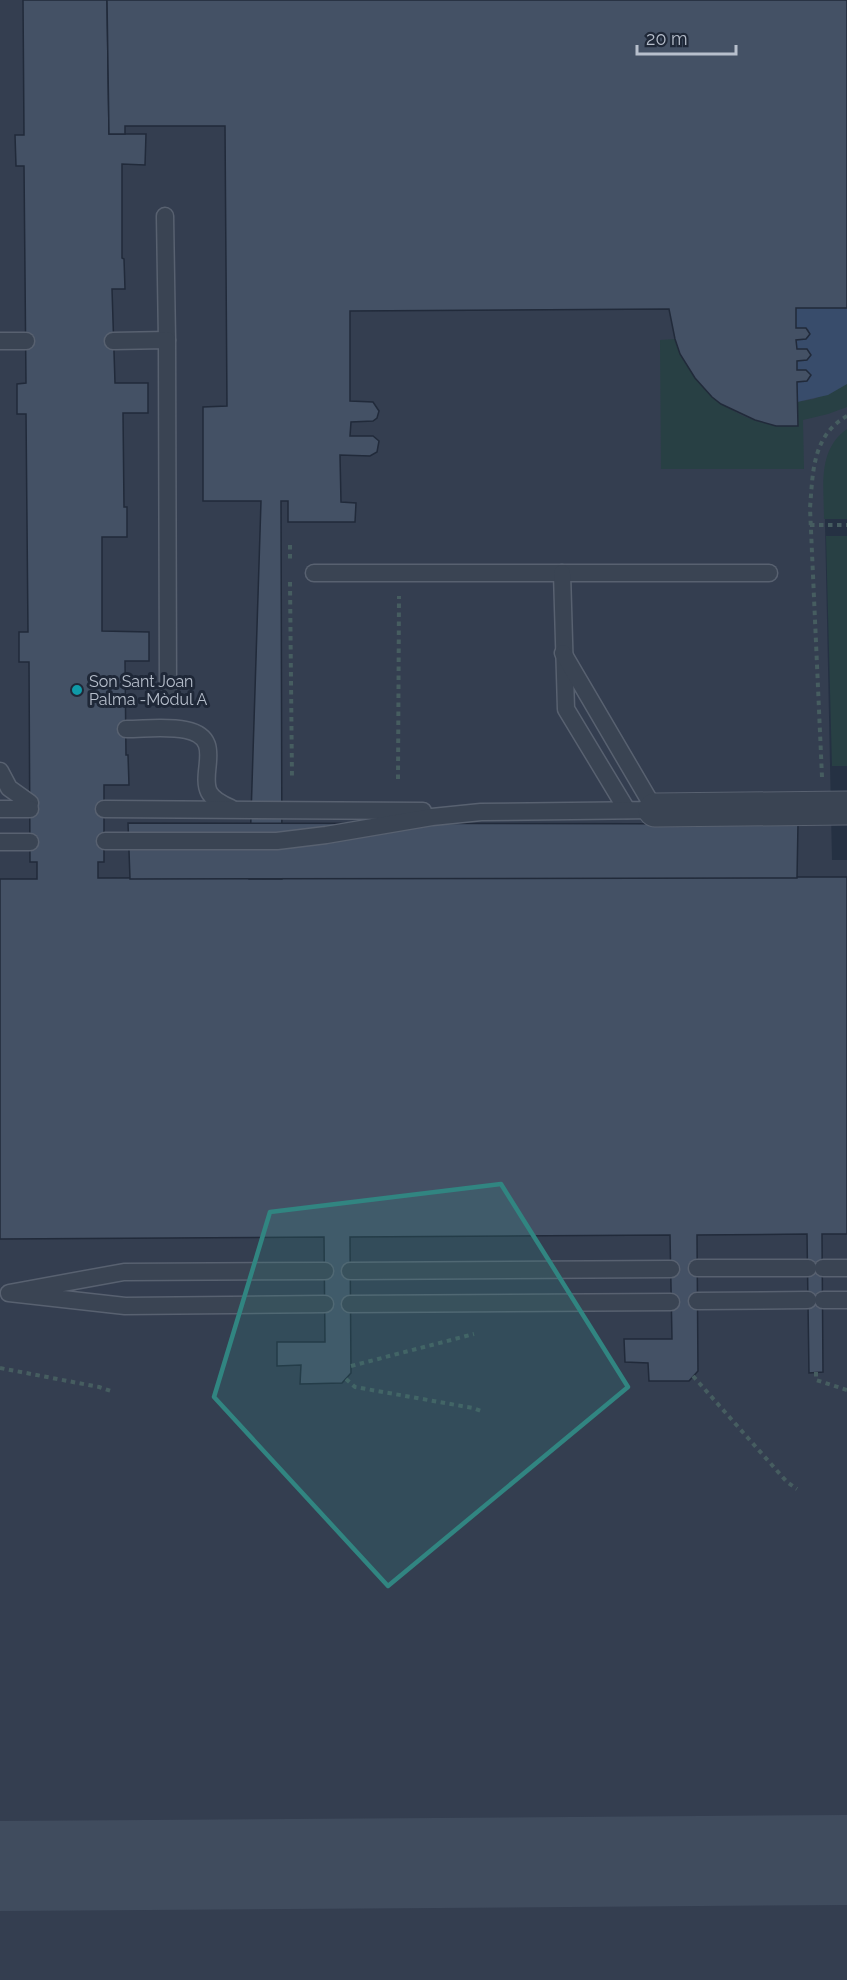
<svg xmlns="http://www.w3.org/2000/svg" width="847" height="1980" font-family="Raleway,sans-serif">
  <style>
    .airport { fill: #343e50 }
    .green { fill: #284044 }
    .water { fill: #384c6b }
    .lines { fill: none; stroke-linecap: round; stroke-linejoin: round }
    .taxiway { stroke: #404c5e; stroke-width: 90 }
    .building { fill: #445165; stroke: #212a3a; stroke-width: 1.5 }
    .lane-casing { stroke: #586170; stroke-width: 19 }
    .street-casing { stroke: #586170; stroke-width: 35 }
    .path { stroke: #465d60; stroke-width: 4; stroke-dasharray: 4.5 4.5; stroke-linecap: butt }
    .lane { stroke: #3a4453; stroke-width: 16 }
    .street { stroke: #3a4453; stroke-width: 33 }
    .marked { fill: #318581; fill-opacity: 0.2; stroke: #318581; stroke-width: 4.5; stroke-linejoin: round }
    .culture-dot { fill: #0f9aa8; stroke: #1f2838; stroke-width: 2 }
    .labels { text-anchor: middle; dominant-baseline: central; stroke-width: 6; stroke-linejoin: round; paint-order: stroke }
    .poi-label { font-size: 16px; fill: #b7bfcc; stroke: #1f2838; text-anchor: start }
  </style>
  <rect width="100%" height="100%" fill="#253143"/>
  <!-- airport -->
  <path class="airport" d="M0 0H847V452L824 475 832 860H847V1980H0Z"/>
  <!-- green -->
  <g class="green">
    <path d="M675 339C694 391 740 429 797 426V402L814 399 847 384V407L828 414 803 420 804 469H661L660 340Z"/>
    <path d="M847 429V519H824C824 487 817 450 847 429Z"/>
    <path d="M826 536H847V766H832Z"/>
  </g>
  <!-- water -->
  <path class="water" d="M796 308H847V384L828 395 797 402V382L807 381 810 375 806 370H797V361L807 360 811 355 807 349H797L796 340 808 338 810 334 808 329 796 328Z"/>
  <g class="lines">
    <!-- taxiway -->
    <path class="taxiway" d="M0 1866 847 1860"/>
  </g>
  <!-- building -->
  <g class="building">
    <path d="M23 0H107L109 134H146L145 165 122 164V258L124 259 125 289H112L115 383H148V413H123L124 507H127V537H102V631L149 632V661H125L126 755H128L129 785H104V862H98V878L847 877V1234H822L823 1372 809 1373 807 1234 697 1235 698 1371 689 1381H649L648 1363 625 1362 624 1339H672L670 1235 350 1237 351 1373 342 1383 300 1384 301 1365 277 1366V1342H325L324 1237 0 1239V879H37V862H30L29 662H19V632H28L26 414H17V384L26 383 24 166H16L15 135H24Z"/>
    <path d="M107 0H847V308H796V328H806L810 334 806 339 796 340 797 349H807L811 355 807 360 797 361V370H806L811 375 807 381 797 382 798 426H776L755 420 721 404 712 397 695 378 680 354 675 339 669 309 350 311V401L373 402 379 411 377 418 373 421 351 422 350 436H373L379 441 377 452 370 456 340 455 341 502 356 503 355 522H288V501H281L282 879H249L261 501H203V407L227 406 225 126H125V134H109Z"/>
    <path d="M128 823 798 824 797 878 130 879Z"/>
  </g>
  <g class="lines">
    <defs>
      <g id="lane">
        <path d="M165 216 167 340"/>
        <path d="M0 341H26"/>
        <path d="M113 341 167 340 168 696"/>
        <path d="M314 573H769"/>
        <path d="M562 573 566 709 627 810"/>
        <path d="M126 729C145 729 167 726 186 730 225 738 199 772 209 792 213 800 224 805 231 808"/>
        <path d="M0 771 9 788 30 803"/>
        <path d="M0 809H30"/>
        <path d="M104 809 423 811"/>
        <path d="M105 841H277L326 835 432 817 481 812 655 810 563 653"/>
        <path d="M0 842H30"/>
        <path d="M697 1268H808"/>
        <path d="M823 1268H847"/>
        <path d="M325 1271 124 1272 9 1293 125 1306 325 1304"/>
        <path d="M350 1271 671 1269"/>
        <path d="M823 1300H847"/>
        <path d="M697 1301 808 1300"/>
        <path d="M350 1304 671 1302"/>
      </g>
      <path id="street" d="M655 810 847 808"/>
    </defs>
    <!-- lane casing -->
    <use href="#lane" class="lane-casing"/>
    <!-- street casing -->
    <use href="#street" class="street-casing"/>
    <!-- path -->
    <g class="path">
      <path d="M810 525H847"/>
      <path d="M290 545V562"/>
      <path d="M290 582 292 779"/>
      <path d="M822 777 810 508C813 472 812 436 847 416"/>
      <path d="M398 779 399 596"/>
      <path d="M351 1366 474 1334"/>
      <path d="M0 1368 99 1387 114 1392"/>
      <path d="M816 1372V1380L847 1390"/>
      <path d="M693 1376 787 1482 797 1489"/>
      <path d="M346 1379 355 1387 473 1408 484 1412"/>
    </g>
    <!-- lane -->
    <use href="#lane" class="lane"/>
    <!-- street -->
    <use href="#street" class="street"/>
  </g>
  <!-- marked area -->
  <path class="marked" d="M501 1184 628 1387 388 1586 214 1397 270 1212Z"/>
  <!-- markers -->
  <circle class="culture-dot" cx="77" cy="690" r="6"/>
  <g class="labels">
    <!-- poi labels -->
    <g class="poi-label">
      <text x="89" y="681">Son Sant Joan<tspan x="89" dy="18">Palma -Mòdul A</tspan></text>
    </g>
  </g>
  <!-- scale -->
  <path d="M637 45v9h99v-9" fill="none" stroke="#b7bfcc" stroke-width="3"/>
  <text x="646" y="45" font-size="18" fill="#b7bfcc" stroke="#1f2838" stroke-width="4.5" paint-order="stroke">20 m</text>
</svg>
